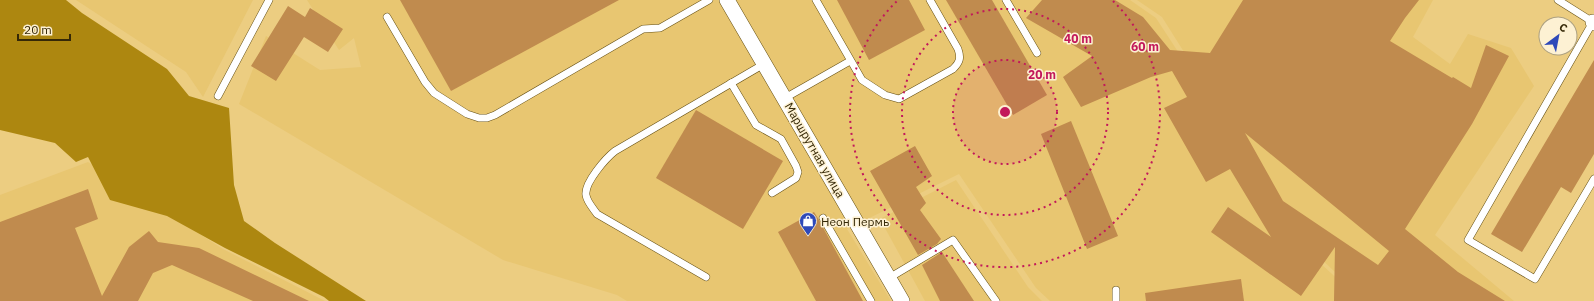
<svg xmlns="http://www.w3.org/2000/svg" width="1594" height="301" font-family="'IBM Plex Sans',sans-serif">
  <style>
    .built { fill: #e8c671 }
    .forest { fill: #ad8710 }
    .building { fill: #c08b4e; fill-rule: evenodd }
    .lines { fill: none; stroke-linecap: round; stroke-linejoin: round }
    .lane-casing { stroke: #665013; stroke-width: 8 }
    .street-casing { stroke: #665013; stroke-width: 16 }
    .lane { stroke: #fff; stroke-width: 7 }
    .street { stroke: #fff; stroke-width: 15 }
    .ring { fill: none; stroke: #c2185b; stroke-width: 2; stroke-dasharray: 2 4 }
    .labels { text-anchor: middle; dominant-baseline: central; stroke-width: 3; stroke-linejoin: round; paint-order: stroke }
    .street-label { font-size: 12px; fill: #352807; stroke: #fdf1d3 }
    .poi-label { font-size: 12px; fill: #352807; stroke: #fdf1d3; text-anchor: start }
    .centre { fill: #c2185b; stroke: #fdf1d3; stroke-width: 2 }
    .ring-label { font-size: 12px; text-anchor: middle; font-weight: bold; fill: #c2185b; stroke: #fdf1d3; stroke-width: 3; stroke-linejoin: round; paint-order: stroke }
  </style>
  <rect width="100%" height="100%" fill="#eccd81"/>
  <!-- built -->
  <g class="built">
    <path d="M76 0H253L203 97 186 72Z"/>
    <path d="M307 0H1130L1156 18 1184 61 1269 216 1344 285 1334 301H1050L1036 288 959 174 847 229 891 301H627L617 295 503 260 239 104 266 36 320 70 361 67 354 38 339 50Z"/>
    <path d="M1137 0H1433L1413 37 1450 64 1468 34 1511 48 1534 86 1435 235 1514 301H1339L1349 285 1274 215 1189 60 1162 17Z"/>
    <path d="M88 162 223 249 325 301H0V195Z"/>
    <path d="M956 180 1028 287 1042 301H925L880 219Z"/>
  </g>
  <!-- forest -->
  <path class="forest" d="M0 0H66L82 13 167 69 189 96 229 108 234 185 244 221 275 243 366 301H329L324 297 225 248 167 216 110 200 88 157 76 162 55 143 0 130Z"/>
  <!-- building -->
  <g class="building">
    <path d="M400 0H619L451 91Z"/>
    <path d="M837 0H909L925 30 869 60Z"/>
    <path d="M946 0H992L1047 95 1013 115Z"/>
    <path d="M1042 0H1115L1143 17 1170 50 1210 53 1243 0H1419L1405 18 1390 41 1452 78 1453 77 1471 88 1486 45 1509 56 1472 124 1405 229 1458 272 1505 301H1334L1335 247 1301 296 1211 232 1228 207 1271 237 1230 169 1206 182 1164 108 1187 97 1172 71 1151 77 1081 107 1063 77 1092 56 1026 18ZM1245 133 1389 251 1378 265 1283 201Z"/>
    <path d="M288 6 305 17 310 8 343 29 328 52 304 37 276 81 251 66Z"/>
    <path d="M1594 60V154L1571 193 1561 187 1522 252 1491 234Z"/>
    <path d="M696 110 783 161 743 229 656 178Z"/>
    <path d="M1071 121 1118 236 1087 249 1041 134Z"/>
    <path d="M915 146 932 176 916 187 926 203 920 210 941 239 937 244 918 255 870 171Z"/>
    <path d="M88 189 98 219 75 228 102 296 129 247 149 231 158 242 199 248 309 301H253L172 265 153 273 138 301H0V222Z"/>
    <path d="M814 212 819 220 863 301H816L778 232Z"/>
    <path d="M942 252 974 301H940L922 265Z"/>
    <path d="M1241 279 1244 301H1146L1145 293Z"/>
  </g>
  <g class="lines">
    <defs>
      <g id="lane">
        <path d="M816 0 862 80 885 95 899 99 953 69C960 62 961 58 958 49L930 0"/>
        <path d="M1006 0 1037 53"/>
        <path d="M1558 0 1593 22 1468 240 1535 279 1594 179"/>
        <path d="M387 17 425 82 434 93 467 114 479 118H487L495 115 643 29 660 28 709 0"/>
        <path d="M731 83 756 125 781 139 796 166 798 172 796 178 772 193"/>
        <path d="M218 96 269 0"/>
        <path d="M785 98 850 61"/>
        <path d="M823 218 871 301"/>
        <path d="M706 277 597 214C593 208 587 202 586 195 584 183 606 158 615 151L764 64"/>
        <path d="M889 278 953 240 996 301"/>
        <path d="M1116 301V290"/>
      </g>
      <g id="street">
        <path d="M727 0 902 301"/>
        <path d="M1593 22 1594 23"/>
      </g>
    </defs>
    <!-- lane casing -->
    <use href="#lane" class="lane-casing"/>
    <!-- street casing -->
    <use href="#street" class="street-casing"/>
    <!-- lane -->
    <use href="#lane" class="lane"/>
    <!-- street -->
    <use href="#street" class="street"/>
  </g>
  <!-- distance rings -->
  <circle cx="1005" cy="112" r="52" fill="#c2185b" fill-opacity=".12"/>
  <g class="ring">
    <circle cx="1005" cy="112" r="52"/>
    <circle cx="1005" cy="112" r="103"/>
    <path d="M1113 1A155 155 0 1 1 897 1"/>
  </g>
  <!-- icons -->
  <defs>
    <symbol id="shop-pin" viewBox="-11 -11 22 30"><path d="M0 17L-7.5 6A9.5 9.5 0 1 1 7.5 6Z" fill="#2e49b9" stroke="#fdf1d3"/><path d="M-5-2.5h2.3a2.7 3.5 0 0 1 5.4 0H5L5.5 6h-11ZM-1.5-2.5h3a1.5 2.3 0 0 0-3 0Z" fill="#fff"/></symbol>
  </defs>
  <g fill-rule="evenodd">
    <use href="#shop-pin" x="798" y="211" width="20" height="27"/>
  </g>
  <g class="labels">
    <!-- street labels -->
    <g class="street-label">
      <text transform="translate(815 150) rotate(60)">Маршрутная улица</text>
    </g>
    <!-- poi labels -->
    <g class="poi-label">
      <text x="821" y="221">Неон Пермь</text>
    </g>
  </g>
  <circle cx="1005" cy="112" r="6" class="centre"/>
  <g class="ring-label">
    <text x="1078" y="43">40 m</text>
    <text x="1145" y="51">60 m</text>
    <text x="1042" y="79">20 m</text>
  </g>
  <!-- north arrow -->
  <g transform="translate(1558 36) rotate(32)"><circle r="19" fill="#fdf1d3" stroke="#ada181"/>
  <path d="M0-3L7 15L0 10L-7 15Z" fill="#2e49b9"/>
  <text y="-6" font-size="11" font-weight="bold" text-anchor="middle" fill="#352807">С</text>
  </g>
  <!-- scale -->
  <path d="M18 34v6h52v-6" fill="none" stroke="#352807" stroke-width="2"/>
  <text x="24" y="34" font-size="12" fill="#352807" stroke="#fdf1d3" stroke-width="3" paint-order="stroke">20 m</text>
</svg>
